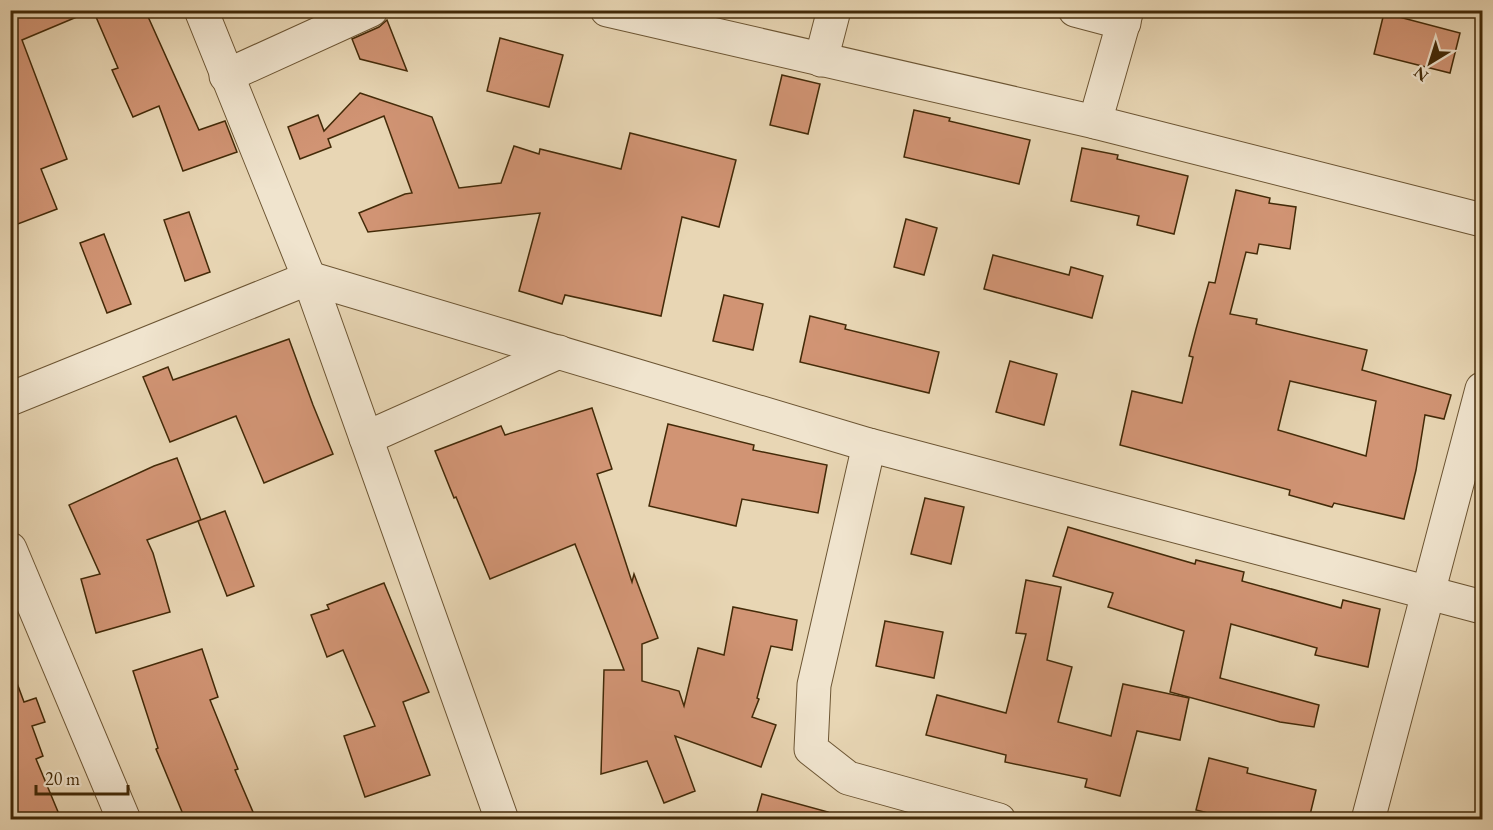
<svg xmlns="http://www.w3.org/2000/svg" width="1493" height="830" font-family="'EB Garamond',serif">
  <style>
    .building { fill: #d19474; stroke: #432a08; stroke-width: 1.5; fill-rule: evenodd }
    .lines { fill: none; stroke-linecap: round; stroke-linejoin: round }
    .minor-casing { stroke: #6c5533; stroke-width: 35 }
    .minor { stroke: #f0e4ce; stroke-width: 33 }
  </style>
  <rect width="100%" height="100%" fill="#e8d6b4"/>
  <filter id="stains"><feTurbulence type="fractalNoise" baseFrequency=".00333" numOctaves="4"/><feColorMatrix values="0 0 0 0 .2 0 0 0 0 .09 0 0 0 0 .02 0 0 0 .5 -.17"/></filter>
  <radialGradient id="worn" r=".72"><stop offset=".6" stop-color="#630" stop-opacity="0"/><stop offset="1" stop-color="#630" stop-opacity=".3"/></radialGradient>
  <!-- building -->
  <g class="building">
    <path d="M10 10 91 11 22 40 67 159 41 169 57 209 10 227Z"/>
    <path d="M93 10H145L199 130 225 121 237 152 183 171 159 106 133 117 112 70 118 68Z"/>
    <path d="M1384 13 1460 33 1450 73 1374 54Z"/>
    <path d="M387 20 407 71 360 59 352 39 379 27Z"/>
    <path d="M500 38 563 55 549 107 487 91Z"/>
    <path d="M782 75 820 84 808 134 770 125Z"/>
    <path d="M360 93 432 117 459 188 501 183 514 146 539 154 540 149 621 169 630 133 736 160 719 227 682 217 661 316 565 295 562 304 519 291 540 213 368 232 359 213 405 194 412 193 384 116 328 139 331 147 300 159 288 127 318 115 324 131Z"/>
    <path d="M914 110 950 118 949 121 1030 140 1019 184 904 157Z"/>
    <path d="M1082 148 1118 155 1117 159 1188 176 1174 234 1137 225 1139 216 1071 201Z"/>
    <path d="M1236 190 1270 198 1269 203 1296 207 1290 249 1259 244 1257 254 1246 252 1230 314 1257 319 1256 324 1367 350 1362 370 1451 395 1444 419 1425 415 1416 470 1404 519 1334 503 1332 507 1289 495 1290 490 1120 445 1132 391 1182 403 1193 357 1189 356 1196 329 1209 282 1215 283ZM1290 381 1376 401 1366 456 1278 430Z"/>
    <path d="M189 212 210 272 185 281 164 220Z"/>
    <path d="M906 219 937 228 924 275 894 267Z"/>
    <path d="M104 234 131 304 107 313 80 243Z"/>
    <path d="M993 255 1069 275 1071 267 1103 276 1092 318 984 289Z"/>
    <path d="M724 295 763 304 753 350 713 341Z"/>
    <path d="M810 316 846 325 845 329 939 352 929 393 800 362Z"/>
    <path d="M289 339 313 405 333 454 264 483 236 416 170 442 143 377 168 367 173 380Z"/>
    <path d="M1010 361 1057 374 1044 425 996 412Z"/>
    <path d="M592 408 612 469 597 474 632 582 634 574 658 638 642 644V681L679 691 684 706 698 648 724 655 733 607 797 620 792 650 771 646 757 698 759 699 752 717 776 725 761 767 675 736 695 791 664 803 647 761 601 774 604 670H624L575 544 490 579 456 497 454 498 435 451 501 426 505 435Z"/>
    <path d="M668 424 754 445 753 450 827 465 818 513 742 499 736 526 649 506Z"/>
    <path d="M177 458 201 520 147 540 153 553 170 612 96 633 81 579 100 574 69 505 154 466Z"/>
    <path d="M925 498 964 507 951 564 911 554Z"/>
    <path d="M225 511 254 586 227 596 198 521Z"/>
    <path d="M1068 527 1195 564 1196 560 1244 572 1242 581 1341 608 1343 600 1380 609 1368 667 1315 655 1317 648 1231 624 1220 678 1319 705 1314 727 1280 722 1170 692 1184 631 1108 607 1113 593 1053 576Z"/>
    <path d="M1026 580 1061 587 1047 660 1072 667 1058 722 1111 736 1123 684 1189 698 1180 740 1137 731 1120 796 1085 787 1087 779 1005 762 1006 755 926 735 937 695 1006 713 1026 634 1016 633Z"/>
    <path d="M384 583 429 692 403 702 430 775 365 797 344 736 375 726 343 650 327 657 311 615 329 609 327 605Z"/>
    <path d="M885 621 943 632 934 678 876 666Z"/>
    <path d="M202 649 218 697 210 700 238 769 235 770 256 819H185L156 749 158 748 133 671Z"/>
    <path d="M10 675H14L24 702 36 698 45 722 32 726 43 756 36 759 61 819H10Z"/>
    <path d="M1209 758 1248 768 1247 773 1316 790 1309 819H1232L1196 810Z"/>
    <path d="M762 794 828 812 827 819H755Z"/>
  </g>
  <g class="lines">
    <defs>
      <g id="minor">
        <path d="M201 10 309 278 502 820"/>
        <path d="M607 10 1095 122 1482 220"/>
        <path d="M1075 10 1124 23"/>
        <path d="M821 60 834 10"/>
        <path d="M226 76 371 10"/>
        <path d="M1095 122 1127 10"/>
        <path d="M10 399 309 278 869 445 1482 607"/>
        <path d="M366 438 559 352"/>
        <path d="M869 445 814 685 811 749 848 778 999 820"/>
        <path d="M10 549 124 820"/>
        <path d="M1368 820 1482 389"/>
      </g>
    </defs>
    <!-- minor casing -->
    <use href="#minor" class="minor-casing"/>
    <!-- minor -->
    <use href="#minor" class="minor"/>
  </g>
  <!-- margin -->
  <rect width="1493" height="830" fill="none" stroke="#e8d6b4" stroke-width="36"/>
  <rect x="12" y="12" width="1469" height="806" fill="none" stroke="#432a08" stroke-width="3"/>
  <rect x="18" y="18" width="1457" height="794" fill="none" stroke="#432a08" stroke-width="1.5"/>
  <!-- north arrow -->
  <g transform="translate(1430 63) rotate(218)" stroke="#f0e4ce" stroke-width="4.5" paint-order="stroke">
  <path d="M0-4.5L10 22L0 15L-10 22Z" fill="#432a08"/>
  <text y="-9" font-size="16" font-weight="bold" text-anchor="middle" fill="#432a08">N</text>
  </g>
  <!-- scale -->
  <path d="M36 785v9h92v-9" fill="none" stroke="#432a08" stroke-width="3"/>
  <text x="45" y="785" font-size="18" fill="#432a08" stroke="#f0e4ce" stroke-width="4.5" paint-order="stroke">20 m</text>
  <rect width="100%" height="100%" filter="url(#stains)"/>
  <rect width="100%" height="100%" fill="url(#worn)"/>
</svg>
